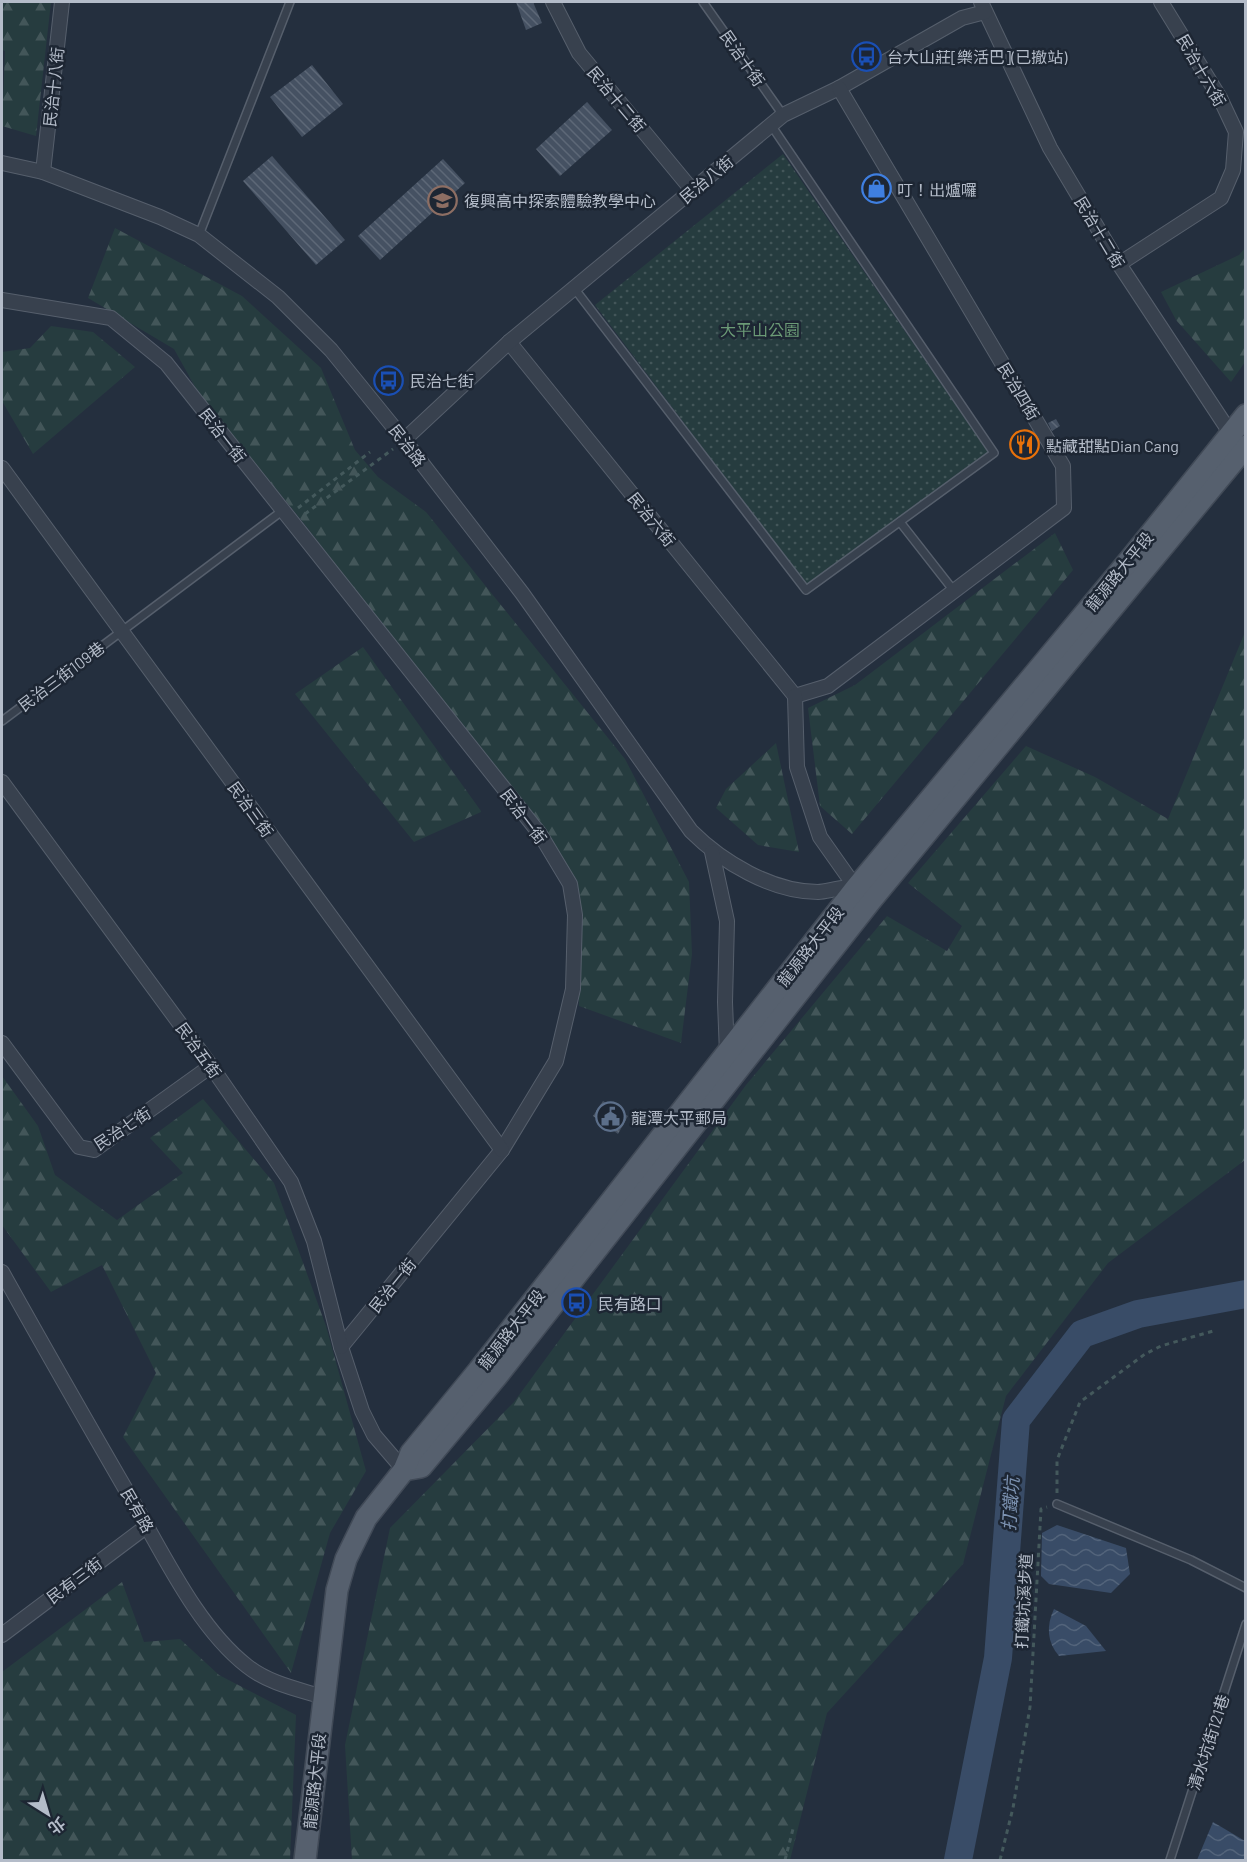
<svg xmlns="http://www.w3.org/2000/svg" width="1247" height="1862" font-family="Barlow,'Noto Sans TC',sans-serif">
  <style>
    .forest { fill: url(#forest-firs) }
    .park { fill: url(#park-dots) }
    .water { fill: url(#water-waves) }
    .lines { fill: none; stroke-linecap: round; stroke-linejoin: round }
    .river { stroke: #394c67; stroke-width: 28 }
    .building { fill: url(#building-back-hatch) }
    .service-casing { stroke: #565f6c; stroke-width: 10 }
    .minor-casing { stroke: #565f6c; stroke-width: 16 }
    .primary-casing { stroke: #414a57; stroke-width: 24 }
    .path { stroke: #44595c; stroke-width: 3; stroke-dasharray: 4.5 4.5; stroke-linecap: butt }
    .service { stroke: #38414e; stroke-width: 7 }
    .minor { stroke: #38414e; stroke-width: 14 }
    .primary { stroke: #56606e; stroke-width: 21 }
    .labels { text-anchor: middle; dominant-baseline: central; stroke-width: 5; stroke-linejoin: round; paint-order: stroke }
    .poi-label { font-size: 16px; fill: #b4bcc9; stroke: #1d2633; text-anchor: start }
    .street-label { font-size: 16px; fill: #b4bcc9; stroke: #1d2633 }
    .park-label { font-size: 16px; fill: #6b9a76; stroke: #1d2633 }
    .water-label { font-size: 18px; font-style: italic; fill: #7c92b1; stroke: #1d2633 }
  </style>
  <defs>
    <pattern id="forest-firs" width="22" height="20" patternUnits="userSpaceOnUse" patternTransform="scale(1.5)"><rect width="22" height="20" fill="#263c3f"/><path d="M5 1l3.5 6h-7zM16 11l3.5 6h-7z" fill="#435659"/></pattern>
    <pattern id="park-dots" width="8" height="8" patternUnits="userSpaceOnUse" patternTransform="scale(1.5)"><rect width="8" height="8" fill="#263c3f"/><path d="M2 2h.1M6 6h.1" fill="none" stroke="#435659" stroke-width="1.8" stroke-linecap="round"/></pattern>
    <pattern id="water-waves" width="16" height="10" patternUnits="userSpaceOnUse" patternTransform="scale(1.5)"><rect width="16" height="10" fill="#394c67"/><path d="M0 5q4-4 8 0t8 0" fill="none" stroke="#53647b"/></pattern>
    <pattern id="building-back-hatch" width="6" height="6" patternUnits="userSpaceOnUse" patternTransform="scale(1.5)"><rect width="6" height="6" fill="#455162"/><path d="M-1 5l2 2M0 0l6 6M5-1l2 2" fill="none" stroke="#5d6877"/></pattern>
  </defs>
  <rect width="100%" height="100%" fill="#242f3e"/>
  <!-- forest -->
  <g class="forest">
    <path d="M2 2H51L36 136 2 126 5 51 2 50Z"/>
    <path d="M115 228 242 296 321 368 355 450 378 477 426 512 625 759 689 882 692 954 681 1043 579 1006 576 897 465 736 306 526 198 392 174 349 88 298Z"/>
    <path d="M1245 248V362L1231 382 1176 320 1161 292 1239 255Z"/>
    <path d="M51 326 93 332 135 367 33 454 2 401V352L30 348Z"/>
    <path d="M1055 533 1073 570 852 834 820 806 808 708 855 685Z"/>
    <path d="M1245 632V1160L1108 1263 1006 1396 963 1564 827 1713 790 1860H352L345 1745 390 1528 514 1402 746 1085 887 916 947 951 962 926 908 883 1026 746 1095 777 1168 819Z"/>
    <path d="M363 647 481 811V812L414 842 295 694Z"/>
    <path d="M776 743 799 852 758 845 716 808 726 789Z"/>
    <path d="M2 1076 38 1126 55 1175 117 1220 183 1173 150 1138 203 1099 274 1183 326 1326 366 1471 330 1533 291 1673 123 1437 156 1373 102 1265 51 1292 2 1225Z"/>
    <path d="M122 1582 144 1642 180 1639 219 1675 296 1715 290 1860H2V1672Z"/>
  </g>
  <!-- park -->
  <path class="park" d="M783 154 988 452 807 586 595 305Z"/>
  <!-- water -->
  <g class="water">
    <path d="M1057 1525 1126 1548 1130 1574 1111 1593 1049 1584 1041 1576 1042 1533Z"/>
    <path d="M1054 1609 1086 1626 1106 1651 1059 1656C1047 1642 1046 1626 1054 1609Z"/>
    <path d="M1213 1822 1245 1841V1860H1197Z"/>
  </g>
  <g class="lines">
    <!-- river -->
    <path class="river" d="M958 1860 998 1658 1016 1420 1082 1334 1138 1314 1246 1294"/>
  </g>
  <!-- building -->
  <g class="building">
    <path d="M516 2H533L542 23 526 30Z"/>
    <path d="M312 65 343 104 302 137 270 97Z"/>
    <path d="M587 102 612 130 560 176 536 149Z"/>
    <path d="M272 156 345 240 316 265 243 181Z"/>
    <path d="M443 159 465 183 380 260 358 236Z"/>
    <path d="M1056 419 1060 426 1052 431 1048 423Z"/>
    <path d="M1032 431 1037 441 1021 452 1018 437Z"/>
    <path d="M603 1101 628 1116 618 1134 593 1116Z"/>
  </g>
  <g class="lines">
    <defs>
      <g id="service">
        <path d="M703 2 783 115"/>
        <path d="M199 235 290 2"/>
        <path d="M574 288 806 590 994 453 771 125"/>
        <path d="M900 522 954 591"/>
        <path d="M2 721 282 511"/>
        <path d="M1057 1504 1191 1560 1246 1588"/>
        <path d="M1170 1860 1246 1624"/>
      </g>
      <g id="minor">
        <path d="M553 2 579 53 692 190"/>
        <path d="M981 2 1050 148 1119 264 1235 440"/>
        <path d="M2 163 43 172 160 217 199 235 278 297 331 350 404 440 522 593 691 831C722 862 772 892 818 892 830 891 847 885 858 889"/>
        <path d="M43 172 62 2"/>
        <path d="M1119 264 1221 198 1233 170 1236 132 1220 98 1161 2"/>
        <path d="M2 300 111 318 166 363 540 834 570 884 575 915 573 989 556 1061 502 1150 341 1347 362 1411 374 1435 404 1470"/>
        <path d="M509 342 795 696"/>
        <path d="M404 440 509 342 783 115 839 88 962 18 985 12"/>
        <path d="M2 468 502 1150"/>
        <path d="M795 696 828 686 1064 508 1063 466 839 88"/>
        <path d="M795 696 797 767 820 837 856 888"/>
        <path d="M2 782 211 1066 291 1182 314 1241 341 1347"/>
        <path d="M712 852 727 921 725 1002 727 1054"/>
        <path d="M2 1043 79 1147 94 1150 211 1066"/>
        <path d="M2 1272C45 1349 89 1426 133 1502 164 1555 198 1628 247 1666 268 1683 297 1689 323 1697"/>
        <path d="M2 1635 147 1526"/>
      </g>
      <g id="primary">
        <path d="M404 1470 421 1467 497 1376 872 899 1246 446"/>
        <path d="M305 1860 337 1590 346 1559 366 1518 404 1470 411 1453 479 1370 856 888 1132 557 1246 415"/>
      </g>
    </defs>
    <!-- service casing -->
    <use href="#service" class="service-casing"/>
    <!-- minor casing -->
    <use href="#minor" class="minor-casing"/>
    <!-- primary casing -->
    <use href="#primary" class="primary-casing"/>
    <!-- path -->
    <g class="path">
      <path d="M298 508 370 452"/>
      <path d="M305 514 393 449"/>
      <path d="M1057 1493V1460L1080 1402 1145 1354 1161 1346 1213 1331"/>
      <path d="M785 1860 793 1829"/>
      <path d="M1000 1860 1013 1808 1030 1707 1041 1509 1047 1507"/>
    </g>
    <!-- service -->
    <use href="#service" class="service"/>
    <!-- minor -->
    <use href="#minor" class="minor"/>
    <!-- primary -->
    <use href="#primary" class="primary"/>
  </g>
  <!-- icons -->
  <defs>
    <symbol id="bus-ring" viewBox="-11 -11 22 22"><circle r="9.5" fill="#1d2633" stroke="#1a4fb4" stroke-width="1.5"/><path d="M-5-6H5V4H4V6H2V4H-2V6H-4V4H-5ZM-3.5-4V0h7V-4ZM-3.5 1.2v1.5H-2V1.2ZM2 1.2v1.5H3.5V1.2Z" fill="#1a4fb4"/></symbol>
    <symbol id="shop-ring" viewBox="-11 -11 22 22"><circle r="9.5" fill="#1d2633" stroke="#3f7fe0" stroke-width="1.5"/><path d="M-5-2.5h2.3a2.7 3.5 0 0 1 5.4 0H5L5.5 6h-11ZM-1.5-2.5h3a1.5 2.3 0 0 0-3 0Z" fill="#3f7fe0"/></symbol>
    <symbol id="school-ring" viewBox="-11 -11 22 22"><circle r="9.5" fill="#1d2633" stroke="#8d6e63" stroke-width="1.5"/><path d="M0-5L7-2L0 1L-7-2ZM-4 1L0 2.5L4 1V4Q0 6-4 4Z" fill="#8d6e63"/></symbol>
    <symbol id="restaurant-ring" viewBox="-11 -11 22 22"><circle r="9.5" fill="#1d2633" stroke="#e8710a" stroke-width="1.5"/><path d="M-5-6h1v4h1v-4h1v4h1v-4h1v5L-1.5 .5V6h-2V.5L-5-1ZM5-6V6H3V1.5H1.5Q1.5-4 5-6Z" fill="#e8710a"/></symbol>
    <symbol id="civic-ring" viewBox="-11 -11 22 22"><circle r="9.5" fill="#1d2633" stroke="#5c6f8a" stroke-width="1.5"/><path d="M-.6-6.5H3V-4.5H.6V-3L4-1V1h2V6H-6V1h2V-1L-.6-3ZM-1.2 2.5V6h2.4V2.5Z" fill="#5c6f8a"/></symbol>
  </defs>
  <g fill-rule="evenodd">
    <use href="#bus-ring" x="850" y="40" width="33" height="33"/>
    <use href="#shop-ring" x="860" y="172" width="33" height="33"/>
    <use href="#school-ring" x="426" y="184" width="33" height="33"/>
    <use href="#bus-ring" x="372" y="364" width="33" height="33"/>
    <use href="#restaurant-ring" x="1008" y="428" width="33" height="33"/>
    <use href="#civic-ring" x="594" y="1100" width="33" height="33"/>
    <use href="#bus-ring" x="560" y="1286" width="33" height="33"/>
  </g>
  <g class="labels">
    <!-- poi labels -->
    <g class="poi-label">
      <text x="887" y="56">台大山莊[樂活巴](已撤站)</text>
      <text x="897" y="189">叮！出爐囉</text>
      <text x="464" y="200">復興高中探索體驗教學中心</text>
      <text x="410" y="380">民治七街</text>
      <text x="1046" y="445">點藏甜點Dian Cang</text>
      <text x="631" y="1117">龍潭大平郵局</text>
      <text x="598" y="1303">民有路口</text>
    </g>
    <!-- street labels -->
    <g class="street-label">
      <text transform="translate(743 58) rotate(55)">民治十街</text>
      <text transform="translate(1202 70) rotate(60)">民治十六街</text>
      <text transform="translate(53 87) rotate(-84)">民治十八街</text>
      <text transform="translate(617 99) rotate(50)">民治十二街</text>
      <text transform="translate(706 179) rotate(-40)">民治八街</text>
      <text transform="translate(1100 232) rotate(59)">民治十二街</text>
      <text transform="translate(1019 391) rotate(59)">民治四街</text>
      <text transform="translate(223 435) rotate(52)">民治一街</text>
      <text transform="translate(408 445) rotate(52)">民治路</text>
      <text transform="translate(652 519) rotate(51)">民治六街</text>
      <text transform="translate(1119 571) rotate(-51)">龍源路大平段</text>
      <text transform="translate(61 676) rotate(-37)">民治三街109巷</text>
      <text transform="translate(251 809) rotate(54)">民治三街</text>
      <text transform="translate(524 816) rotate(53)">民治一街</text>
      <text transform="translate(810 946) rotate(-52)">龍源路大平段</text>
      <text transform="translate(199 1050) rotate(54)">民治五街</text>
      <text transform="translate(122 1128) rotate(-33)">民治七街</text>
      <text transform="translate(392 1285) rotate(-51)">民治一街</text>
      <text transform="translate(511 1329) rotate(-52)">龍源路大平段</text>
      <text transform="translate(138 1510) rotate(60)">民有路</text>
      <text transform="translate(74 1580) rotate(-37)">民有三街</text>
      <text transform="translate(1023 1601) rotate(-87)">打鐵坑溪步道</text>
      <text transform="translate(1208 1742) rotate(-72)">清水坑街121巷</text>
      <text transform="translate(314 1781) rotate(-84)">龍源路大平段</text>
    </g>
    <!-- park labels -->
    <g class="park-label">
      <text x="760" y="329">大平山公園</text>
    </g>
    <!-- water labels -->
    <g class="water-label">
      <text transform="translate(1010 1504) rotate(-86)">打鐵坑</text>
    </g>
  </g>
  <!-- border -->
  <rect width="1247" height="1862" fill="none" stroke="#b4bcc9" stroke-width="6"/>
  <!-- north arrow -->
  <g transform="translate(48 1814) rotate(143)" stroke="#1d2633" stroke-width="4.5" paint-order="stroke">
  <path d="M0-4.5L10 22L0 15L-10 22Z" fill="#b4bcc9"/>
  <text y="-9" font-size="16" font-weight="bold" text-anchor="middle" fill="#b4bcc9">北</text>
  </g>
</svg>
